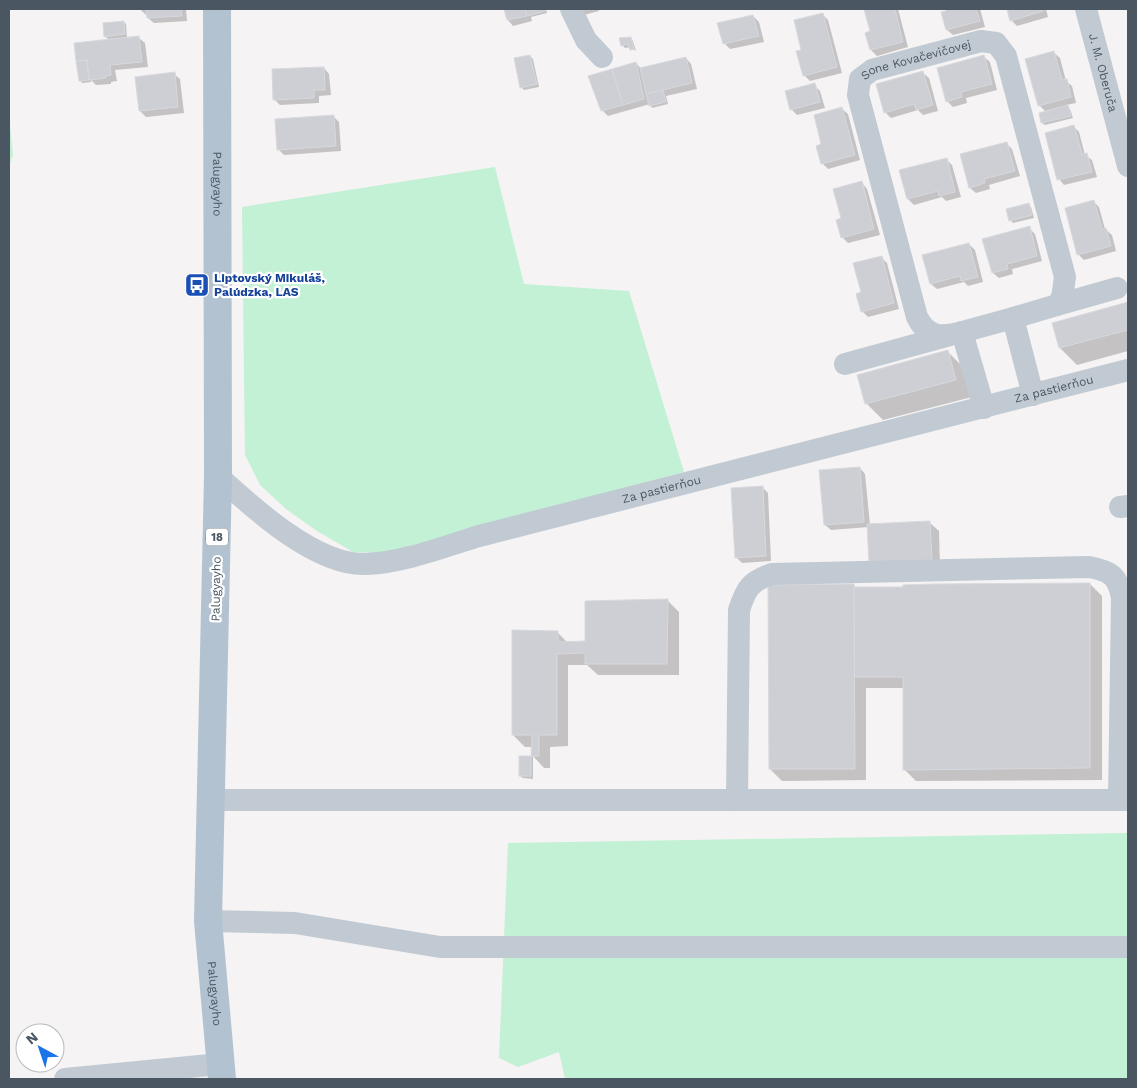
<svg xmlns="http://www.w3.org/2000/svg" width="1137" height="1088" font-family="'Work Sans',sans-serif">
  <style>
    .green { fill: #c3f1d5 }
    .shadow { fill: #0003 }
    .building { fill: #cdcfd5; stroke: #d7d9de }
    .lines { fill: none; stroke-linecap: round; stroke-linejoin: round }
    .minor { stroke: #c1cad2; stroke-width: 22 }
    .major { stroke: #b3c2d1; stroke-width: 28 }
    .labels { text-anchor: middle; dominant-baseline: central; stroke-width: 4.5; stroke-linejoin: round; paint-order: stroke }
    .shield { fill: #fff; stroke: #808990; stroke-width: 1 }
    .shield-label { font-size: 11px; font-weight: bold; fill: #4a5661 }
    .street-label { font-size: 12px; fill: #4a5661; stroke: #fff }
    .transit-label { font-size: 12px; font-weight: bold; fill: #164399; stroke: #fff; text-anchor: start }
  </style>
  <rect width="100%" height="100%" fill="#f5f3f3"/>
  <!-- green -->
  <g class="green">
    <path d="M9 114 13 155 9 167Z"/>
    <path d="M495 167 524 284 629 291 684 472 393 551 371 553 353 552 317 531 286 509 260 485 245 455 242 207Z"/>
    <path d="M1128 833V1079H565L559 1052 518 1067 499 1058 508 843Z"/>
  </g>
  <!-- shadow -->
  <g class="shadow">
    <path d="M140 9H186L187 21 154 23 148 18V14L146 15Z"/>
    <path d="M505 9H546L547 13 531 17 532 21 513 26 508 20Z"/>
    <path d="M580 9H598L599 11 584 15Z"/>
    <path d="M865 9H898L908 47 877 56 871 50V32Z"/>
    <path d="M947 9H980L985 27 953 35 947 30Z"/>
    <path d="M1008 9H1046L1048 17 1017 26 1011 20Z"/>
    <path d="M822 14 828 20 842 73 810 81 804 75 803 50Z"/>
    <path d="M753 16 759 22 764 42 730 49 724 43Z"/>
    <path d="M124 22 126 24 127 39 139 38 145 43 148 67 115 70 117 81 111 82V84L96 85 91 80V82L82 83 80 80 110 41 105 36Z"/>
    <path d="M631 38 633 41 636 51 631 47 625 48 622 45Z"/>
    <path d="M1054 53 1060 58 1066 81 1072 86 1076 103 1066 105 1070 109 1073 118 1045 125 1042 123 1046 112 1039 105Z"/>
    <path d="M530 56 533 59 539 87 524 90 521 87Z"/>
    <path d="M984 57 990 62 997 90 966 98 967 103 953 107 947 101Z"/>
    <path d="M686 58 691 64 697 89 666 96 668 104 652 108 650 104 608 116 602 110 636 63 641 69Z"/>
    <path d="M324 68 329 74 331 95 319 96V103L280 105 274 99Z"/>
    <path d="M923 73 929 78 938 111 923 115 918 110 891 118 885 112Z"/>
    <path d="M174 74 180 79 184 113 146 117 140 111Z"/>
    <path d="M814 85 820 91 825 108 797 115 791 109Z"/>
    <path d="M842 109 848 114 860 160 828 169 822 163Z"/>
    <path d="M333 116 339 122 341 151 284 155 278 149Z"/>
    <path d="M1074 127 1079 132 1085 155 1092 160 1097 177 1064 185 1059 179Z"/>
    <path d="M1006 143 1012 149 1020 176 989 185 990 189 976 193 970 188Z"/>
    <path d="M946 159 952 165 961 197 946 201 942 197 914 205 908 199 901 171Z"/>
    <path d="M862 183 867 189 880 235 848 243 842 237V219Z"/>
    <path d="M1093 201 1099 207 1105 229 1112 235 1116 251 1084 260 1078 254Z"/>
    <path d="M1029 205 1031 207 1034 218 1013 223 1010 220Z"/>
    <path d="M1029 228 1035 234 1042 261 1012 269 1013 274 999 278 993 273Z"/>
    <path d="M969 244 975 250 983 282 968 286 964 282 937 289 931 284Z"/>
    <path d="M881 257 887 263 899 309 868 317 862 311Z"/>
    <path d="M1128 303V351L1077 365 1060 348 1054 324Z"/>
    <path d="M948 352 965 369 972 397 883 420 866 403Z"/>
    <path d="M860 468 865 474 870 525 930 523 939 531 940 569 869 527 831 530 825 525Z"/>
    <path d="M762 487 768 493 771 561 742 563 736 557Z"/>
    <path d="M1090 584 1102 596V780L916 781 904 769V688H866V780L782 781 770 769 853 585 856 588Z"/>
    <path d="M667 600 679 612V675H598L587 665H568V746L550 747V768H544L533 756V779L523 778 520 776V757H532L533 747H525L513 735 557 632 568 643 586 642Z"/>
  </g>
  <!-- building -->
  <g class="building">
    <path d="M146 9H181L182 16 147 18Z"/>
    <path d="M504 9H525L527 16 507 20Z"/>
    <path d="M525 9H544L545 11 527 16Z"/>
    <path d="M864 9H895L903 42 870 50 865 33 870 31Z"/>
    <path d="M946 9H976L980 21 946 30 941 12 946 11Z"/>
    <path d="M1007 9H1043V11L1010 21Z"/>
    <path d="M823 13 837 67 803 76 796 51 801 50 794 20Z"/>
    <path d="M753 15 759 36 723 44 717 23Z"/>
    <path d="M124 21 125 34 104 37 103 23Z"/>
    <path d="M139 36 142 62 110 65 111 75 106 76V78L89 80 87 60 76 61 74 43Z"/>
    <path d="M631 37 634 49 630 50 628 44 621 46 619 38Z"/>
    <path d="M1054 51 1062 80 1067 79 1071 97 1038 106 1025 59Z"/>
    <path d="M530 55 537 84 520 88 514 58Z"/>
    <path d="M984 55 992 84 961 92 962 97 946 102 937 68Z"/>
    <path d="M686 57 692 83 646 94 640 68Z"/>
    <path d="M87 60 89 80 79 81 76 61Z"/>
    <path d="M636 62 644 99 623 105 612 69Z"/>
    <path d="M324 67 325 90H314V98L273 100 272 69Z"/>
    <path d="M612 69 623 105 601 111 588 76Z"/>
    <path d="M923 71 933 105 916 110 914 104 884 113 876 84Z"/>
    <path d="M175 72 178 107 139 111 135 77Z"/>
    <path d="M815 83 820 102 790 110 785 91Z"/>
    <path d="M663 90 666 102 649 106 646 94Z"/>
    <path d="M1068 105 1071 116 1041 123 1039 113Z"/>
    <path d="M842 107 855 155 821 164 816 146 821 144 814 115Z"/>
    <path d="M334 115 336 146 277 150 275 119Z"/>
    <path d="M1074 125 1082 154 1087 153 1092 172 1057 180 1045 133Z"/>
    <path d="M1007 142 1015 171 984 179 985 183 969 188 960 154Z"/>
    <path d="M947 158 955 192 939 196 938 191 907 199 899 170Z"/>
    <path d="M862 181 874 229 841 238 836 220 841 218 833 189Z"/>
    <path d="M1094 200 1102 229 1106 228 1111 246 1077 255 1065 208Z"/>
    <path d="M1029 203 1032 215 1009 221 1006 209Z"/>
    <path d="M1030 226 1037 256 1007 264 1008 269 992 273 982 239Z"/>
    <path d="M969 243 978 277 961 281 960 276 930 284 922 255Z"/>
    <path d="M882 256 894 303 861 312 856 294 861 292 853 263Z"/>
    <path d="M1128 302V330L1059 348 1052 323Z"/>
    <path d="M948 350 956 380 865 404 857 375Z"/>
    <path d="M860 467 864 522 824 525 819 470Z"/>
    <path d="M763 486 766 556 735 558 731 488Z"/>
    <path d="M930 521 932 560 869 563 867 524Z"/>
    <path d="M1090 583V768L903 770V677H854V587H903V585L935 584Z"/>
    <path d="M854 584 855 769H769L768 585Z"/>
    <path d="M668 599 667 664H585V653L557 654V735H539V756H531L532 735H512V630L558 631V642L585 641V601Z"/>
    <rect x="519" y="756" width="12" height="20"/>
  </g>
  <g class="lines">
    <!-- minor -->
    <g class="minor">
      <path d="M571 9 586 40 602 57"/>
      <path id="s1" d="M1086 9 1128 166"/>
      <path d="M1057 305 1117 288"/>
      <path d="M962 332 1013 318"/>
      <path d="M845 364 947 336"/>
      <path id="s2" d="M984 408 962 332C941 338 927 337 917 317L858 95 860 79 872 70 981 41 996 43 1006 56 1065 277 1062 298 1057 305 1013 318 1033 395"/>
      <path id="s3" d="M218 476C253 508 317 567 367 564 405 562 443 547 479 536L1128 370"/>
      <path d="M1120 507 1128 506"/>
      <path d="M210 800H1128"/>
      <path d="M737 800 739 610C746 589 750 581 772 574L1089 567C1111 571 1118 576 1122 598L1119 800"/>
      <path d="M208 921 295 923 440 947H1128"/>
      <path d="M65 1079 220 1064"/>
    </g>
    <!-- major -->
    <path class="major" id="s4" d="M217 9 218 476 208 921 222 1079"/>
  </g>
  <!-- icons -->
  <defs>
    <symbol id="bus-square" viewBox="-11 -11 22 22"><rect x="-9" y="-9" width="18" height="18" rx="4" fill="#1a4fb4" stroke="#fff"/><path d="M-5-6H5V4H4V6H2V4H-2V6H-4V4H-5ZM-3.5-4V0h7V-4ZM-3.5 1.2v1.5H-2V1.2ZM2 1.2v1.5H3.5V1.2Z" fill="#fff"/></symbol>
  </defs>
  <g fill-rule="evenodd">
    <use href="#bus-square" x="183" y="271" width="28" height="28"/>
  </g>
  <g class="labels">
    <!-- shield labels -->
    <rect class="shield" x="206" y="528.5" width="22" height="17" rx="4"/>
    <g class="shield-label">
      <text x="217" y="537">18</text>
    </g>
    <!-- street labels -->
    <g class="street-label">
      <text stroke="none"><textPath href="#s2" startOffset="438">Sone Kovačevičovej</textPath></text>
      <text stroke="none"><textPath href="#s1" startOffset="66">J. M. Oberuča</textPath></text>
      <text stroke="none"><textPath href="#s4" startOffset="175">Palugyayho</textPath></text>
      <text stroke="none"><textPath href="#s3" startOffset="886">Za pastierňou</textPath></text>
      <text stroke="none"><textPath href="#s3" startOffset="481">Za pastierňou</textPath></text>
      <text transform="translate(216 589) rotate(-89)">Palugyayho</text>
      <text stroke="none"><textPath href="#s4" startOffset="985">Palugyayho</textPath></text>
    </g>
    <!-- transit labels -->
    <g class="transit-label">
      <text x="214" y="278">Liptovský Mikuláš,<tspan x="214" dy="14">Palúdzka, LAS</tspan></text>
    </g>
  </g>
  <!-- border -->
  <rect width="1137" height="1088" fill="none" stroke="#4a5661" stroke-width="20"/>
  <!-- north arrow -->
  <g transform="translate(40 1048) rotate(320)"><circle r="24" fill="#ffffff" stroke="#b7bbc0"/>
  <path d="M0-4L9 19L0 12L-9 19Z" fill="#1a73e8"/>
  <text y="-8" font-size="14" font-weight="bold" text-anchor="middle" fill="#4a5661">N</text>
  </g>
</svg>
